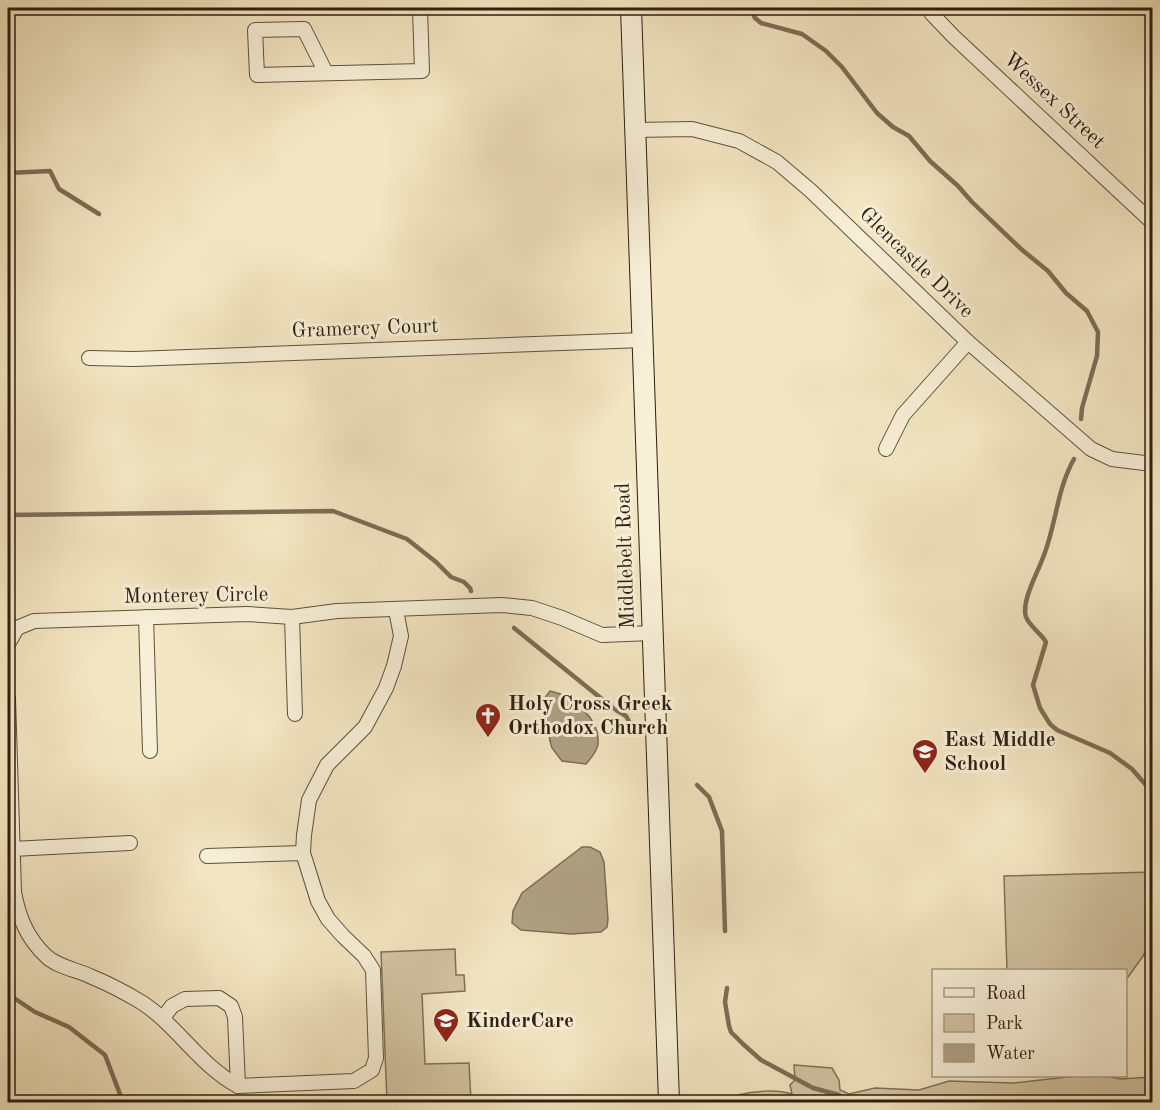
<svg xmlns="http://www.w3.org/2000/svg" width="1160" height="1110" font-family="'Old Standard TT',serif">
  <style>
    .green { fill: #d2c4a3; stroke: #807158; stroke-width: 1.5 }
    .water { fill: #b0a285; stroke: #7c6d55; stroke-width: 1.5 }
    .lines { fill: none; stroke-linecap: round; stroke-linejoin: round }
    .stream { stroke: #7c6d55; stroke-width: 4.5 }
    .street-casing { stroke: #5f503b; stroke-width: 16 }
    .secondary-casing { stroke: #2e1e0e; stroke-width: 22 }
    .street { stroke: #f7efd7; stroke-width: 14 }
    .secondary { stroke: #f7efd7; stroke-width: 20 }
    .labels { text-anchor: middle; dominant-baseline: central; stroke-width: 6; stroke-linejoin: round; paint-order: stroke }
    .street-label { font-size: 21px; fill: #2e1e0e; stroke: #f7efd7 }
    .poi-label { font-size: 21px; font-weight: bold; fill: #2e1e0e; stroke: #f7efd7; text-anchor: start }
  </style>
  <rect width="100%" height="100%" fill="#f3e6c2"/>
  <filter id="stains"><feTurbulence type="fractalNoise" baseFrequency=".00333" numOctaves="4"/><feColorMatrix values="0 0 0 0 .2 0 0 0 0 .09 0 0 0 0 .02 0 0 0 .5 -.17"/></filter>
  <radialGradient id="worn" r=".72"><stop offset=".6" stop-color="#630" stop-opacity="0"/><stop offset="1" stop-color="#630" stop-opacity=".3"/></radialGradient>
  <!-- green -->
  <g class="green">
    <path d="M1152 872V937L1143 956 1126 980V970H1007L1004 876Z"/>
    <path d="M455 949 456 975H464L465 991 422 994 425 1064 469 1063 471 1102H387L381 952Z"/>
    <path d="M794 1065 832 1068 839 1080 840 1090 849 1094 875 1088 919 1090 949 1081 1013 1083 1077 1076H1103L1121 1079 1152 1077V1102H734L738 1095C753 1091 777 1089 792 1094L790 1085 795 1080Z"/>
  </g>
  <!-- water -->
  <g class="water">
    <path d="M550 691C571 695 601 719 598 744 597 752 591 758 586 764L562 761 552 748 550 741 544 699Z"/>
    <path d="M582 847H590L600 852 604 862 608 919 607 927 601 932 571 934 521 930 512 923 513 911 522 893Z"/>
  </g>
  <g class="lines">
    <!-- stream -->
    <g class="stream">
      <path d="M750 8 755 18 761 23 802 34 826 51 842 67 877 113 893 127 909 136 930 161 958 186 972 202 1021 249 1048 271 1066 293 1087 311 1098 332 1097 356 1082 408 1081 419"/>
      <path d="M8 173 50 171 59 189 99 214"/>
      <path d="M1074 459C1056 491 1056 528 1042 560 1037 574 1021 602 1026 617 1030 627 1041 633 1046 642L1033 685 1040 708 1050 724 1057 730 1110 753 1132 769 1152 792"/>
      <path d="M8 515 333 511 407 539 436 562 451 577 464 582 470 588 471 591"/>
      <path d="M514 628 613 708"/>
      <path d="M616 710 626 716 631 725"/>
      <path d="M697 785 709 797 722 831 725 931"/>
      <path d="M727 988 725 1002 729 1026 731 1032 743 1044 761 1060 813 1088 839 1095 840 1102"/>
      <path d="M8 994 35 1012 69 1027 105 1055 123 1102"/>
    </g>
    <defs>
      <g id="street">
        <path d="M929 8 932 14 954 37 1152 222"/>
        <path d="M326 73 304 29 255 30 257 75 422 71 420 8"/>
        <path d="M635 130 692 129 739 141 777 162 811 191 968 342 1091 449 1112 459 1152 464"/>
        <path d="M89 358 134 359 643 340"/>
        <path d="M886 449 903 415 968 342"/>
        <path d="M146 617 150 751"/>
        <path d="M292 617 295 714"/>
        <path d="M8 644 17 628 34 621 247 614 292 617 337 611 502 605 532 608 562 618 602 635 652 633"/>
        <path d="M8 698 14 892C19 918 27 938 46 956 57 967 78 970 92 977 109 984 126 993 141 1002 177 1025 200 1066 238 1086L354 1081 372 1070 376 1058 373 970 364 956 343 936 328 919 318 901 303 853 304 835 309 800 327 765 365 727 386 688 394 666 401 636 396 610"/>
        <path d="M12 849 130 843"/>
        <path d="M207 856 303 853"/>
        <path d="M163 1018 172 1006 185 999 219 998 231 1006 235 1017 238 1086"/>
      </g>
      <path id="secondary" d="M631 8 669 1102"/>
    </defs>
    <!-- street casing -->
    <use href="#street" class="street-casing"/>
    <!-- secondary casing -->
    <use href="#secondary" class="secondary-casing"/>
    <!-- street -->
    <use href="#street" class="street"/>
    <!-- secondary -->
    <use href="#secondary" class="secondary"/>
  </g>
  <!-- icons -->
  <defs>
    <symbol id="church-pin" viewBox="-11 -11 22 30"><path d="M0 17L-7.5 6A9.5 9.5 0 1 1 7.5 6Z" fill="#8f2418" stroke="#f7efd7"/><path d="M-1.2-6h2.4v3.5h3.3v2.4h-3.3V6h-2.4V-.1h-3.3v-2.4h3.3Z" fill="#fff"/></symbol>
    <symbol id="school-pin" viewBox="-11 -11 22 30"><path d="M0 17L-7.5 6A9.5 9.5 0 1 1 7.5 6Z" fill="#8f2418" stroke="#f7efd7"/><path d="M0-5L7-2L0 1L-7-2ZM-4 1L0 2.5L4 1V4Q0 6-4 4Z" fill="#fff"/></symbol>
  </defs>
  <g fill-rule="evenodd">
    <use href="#church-pin" x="473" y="701" width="30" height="40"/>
    <use href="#school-pin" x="910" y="737" width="30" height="40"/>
    <use href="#school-pin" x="431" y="1006" width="30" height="40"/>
  </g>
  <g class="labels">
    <!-- street labels -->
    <g class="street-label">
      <text transform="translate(1054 101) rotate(43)">Wessex Street</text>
      <text transform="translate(916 263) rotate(44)">Glencastle Drive</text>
      <text transform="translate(365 329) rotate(-2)">Gramercy Court</text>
      <text transform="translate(626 556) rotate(-92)">Middlebelt Road</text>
      <text transform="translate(196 596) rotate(-1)">Monterey Circle</text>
    </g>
    <!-- poi labels -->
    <g class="poi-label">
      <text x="508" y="704">Holy Cross Greek<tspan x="508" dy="24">Orthodox Church</tspan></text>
      <text x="944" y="740">East Middle<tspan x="944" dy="24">School</tspan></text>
      <text x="466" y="1021">KinderCare</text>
    </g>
  </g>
  <!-- margin -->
  <rect width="1160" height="1110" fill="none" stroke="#f3e6c2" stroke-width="30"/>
  <rect x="9" y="9" width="1142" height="1092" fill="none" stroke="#2e1e0e" stroke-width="3"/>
  <rect x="15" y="15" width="1130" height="1080" fill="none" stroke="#2e1e0e" stroke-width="1.5"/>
  <!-- legend -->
  <rect x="932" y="969" width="195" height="108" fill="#f7efd7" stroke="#a79b87" stroke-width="1.5"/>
  <rect x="944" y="988" width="30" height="9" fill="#f7efd7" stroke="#a79b87" stroke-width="1.5"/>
  <text x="986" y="999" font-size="18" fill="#2e1e0e">Road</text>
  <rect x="944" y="1014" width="30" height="18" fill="#d2c4a3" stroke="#a79b87" stroke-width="1.5"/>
  <text x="986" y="1029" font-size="18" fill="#2e1e0e">Park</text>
  <rect x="944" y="1044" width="30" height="18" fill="#b0a285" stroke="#a79b87" stroke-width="1.5"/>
  <text x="986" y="1059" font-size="18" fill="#2e1e0e">Water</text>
  <rect width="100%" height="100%" filter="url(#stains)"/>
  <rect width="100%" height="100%" fill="url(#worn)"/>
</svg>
